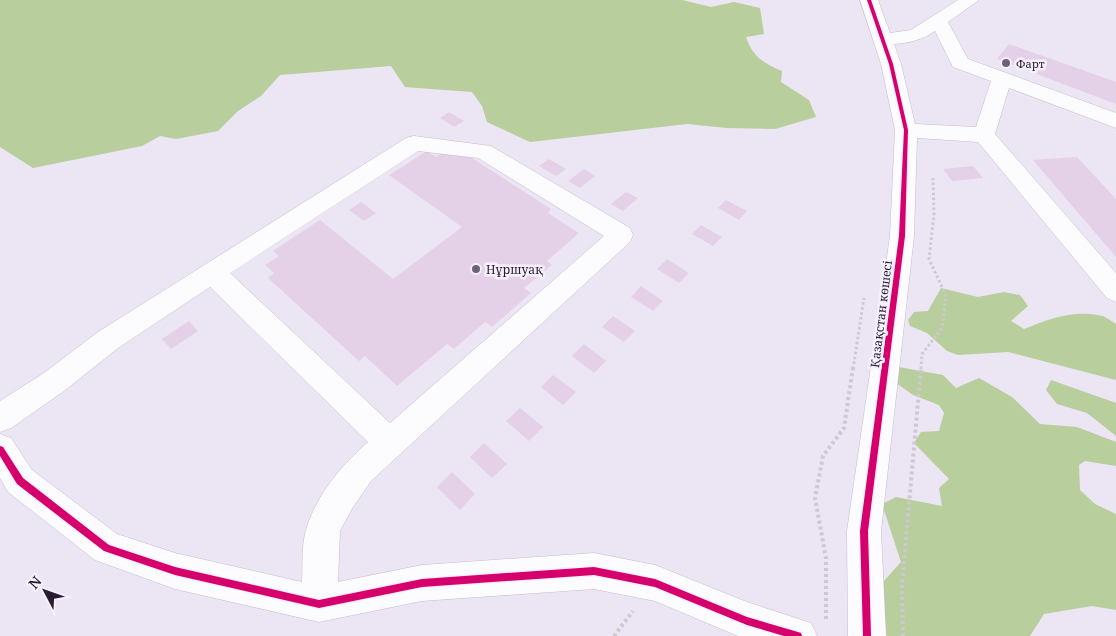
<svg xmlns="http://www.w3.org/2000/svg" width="1116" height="636" font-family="'Noto Serif',serif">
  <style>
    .forest { fill: #b8ce9c }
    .building { fill: #e5d1e7 }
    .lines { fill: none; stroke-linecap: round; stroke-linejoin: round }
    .minor-casing { stroke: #c6bcce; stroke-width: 1 }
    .path-far1 { stroke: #ccc9d0; stroke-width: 3; stroke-dasharray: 2.5 2.5; stroke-linecap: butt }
    .path { stroke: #ccc9d0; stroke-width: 4; stroke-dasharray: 3 3; stroke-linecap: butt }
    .minor { fill: #fcfbfd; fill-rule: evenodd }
    .cycleway-casing { stroke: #f6f0fc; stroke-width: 3 }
    .cycleway { fill: #d6006c; fill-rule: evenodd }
    .poi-dot { fill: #6d6276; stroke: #f6f0fc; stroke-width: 2 }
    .labels { text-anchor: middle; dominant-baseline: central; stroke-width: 5; stroke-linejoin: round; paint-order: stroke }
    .far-poi-label { font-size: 11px; fill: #281b32; stroke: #f6f0fc; text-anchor: start }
    .poi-label { font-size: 12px; fill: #281b32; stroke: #f6f0fc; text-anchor: start }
    .street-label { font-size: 12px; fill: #281b32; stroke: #f6f0fc }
  </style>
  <rect width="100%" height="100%" fill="#ece5f3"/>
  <!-- forest -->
  <g class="forest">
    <path d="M0 0H682L711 7 734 2 760 8 764 34 746 37C753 57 763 63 782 71L781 82 809 100 816 117 775 129 727 128 687 124 530 142 487 122 482 106 472 92 405 87 391 66 280 75 261 96 238 111 218 131 176 139 160 136 142 146 33 168 0 147Z"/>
    <path d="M941 288 978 297 1004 292 1020 295 1028 306 1011 321 1024 329C1048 319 1076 309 1102 316 1107 317 1112 322 1116 324V380L1008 352 958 355 947 351 927 333 910 326 908 320 914 312 928 311Z"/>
    <path d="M893 366 943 375 956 388 979 378 1012 397 1040 424 1077 427 1116 442V466L1085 461 1079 465 1080 490 1095 504 1116 514V610L1092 606 1044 614 1030 636H887L868 611 873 593 901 562 882 504 896 497 942 506 939 488 949 479 914 443 921 432 939 431 944 413 939 405 913 395 889 378Z"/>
    <path d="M1051 380 1116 403V436L1087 413 1057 404 1046 390Z"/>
  </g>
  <!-- building -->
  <g class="building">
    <path d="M1009 44 1116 82V104L997 59Z"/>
    <path d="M449 112 464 121 454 127 440 118Z"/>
    <path d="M446 150 461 151 551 209 548 213 579 233 547 261 552 265 524 288 531 293 492 327 485 322 454 349 447 344 397 386 365 356 359 361 268 278 274 273 265 265 279 256 273 251 320 220 393 279 462 227 389 175 427 151 436 157Z"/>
    <path d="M1077 157 1116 199V257L1033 160Z"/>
    <path d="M549 159 566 169 556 176 539 166Z"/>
    <path d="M973 166 983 178 952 181 943 169Z"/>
    <path d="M584 169 595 176 580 188 568 181Z"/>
    <path d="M626 192 638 198 623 211 611 204Z"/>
    <path d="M726 200 747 211 739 220 718 208Z"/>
    <path d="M361 202 376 213 364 221 349 210Z"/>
    <path d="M701 225 722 237 713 246 692 234Z"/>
    <path d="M667 259 689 273 679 283 657 269Z"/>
    <path d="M641 286 663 301 653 311 631 297Z"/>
    <path d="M613 316 635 331 624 342 602 327Z"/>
    <path d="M189 321 198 331 171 349 162 339Z"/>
    <path d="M584 344 606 361 594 373 572 356Z"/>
    <path d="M553 375 576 392 563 405 541 387Z"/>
    <path d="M520 408 543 427 529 441 506 421Z"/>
    <path d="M484 443 507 464 492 478 470 457Z"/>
    <path d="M452 472 475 494 460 510 437 487Z"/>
  </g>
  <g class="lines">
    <defs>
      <g id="minor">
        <path d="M860 0H878L890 33 911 30 958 0H979L948 22 968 59 1116 113V128L1009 88 995 134 1116 273V302L1107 298 978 142 917 138 914 236 881 531 886 636H848L847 531 890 236 895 130 881 64ZM935 31 953 67 991 81 976 127 915 124 901 64 894 44C909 43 922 40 935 31Z"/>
        <path d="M414 136 491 146 630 228 633 235 630 242 371 481 353 507 340 531 338 582 422 565 594 553 655 565 747 602 811 623 817 636H738L655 601 594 589 422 601 319 622 175 589 95 560 8 492 0 478V434L11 438 32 470 117 534 175 553 302 582C303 565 301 543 307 527 317 494 342 465 368 442L210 287 118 348 64 391 11 428 0 432V401L44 373 98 332 406 138ZM418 151 478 158 604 236 390 423 230 273Z"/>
      </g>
    </defs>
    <!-- minor casing -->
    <use href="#minor" class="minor-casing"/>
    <!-- path-far1 -->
    <g class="path-far1">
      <path d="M853 369 864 298"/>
      <path d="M921 369 922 354 942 328 946 296 929 259 934 214 933 178"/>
    </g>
    <!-- path -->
    <g class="path">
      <path d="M826 619V558L815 498 823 456 844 428 853 367"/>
      <path d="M614 636 633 611"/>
      <path d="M903 636 902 585 921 367"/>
    </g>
    <!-- minor -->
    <use href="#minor" class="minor"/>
    <defs>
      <g id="cycleway">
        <path d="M867 0H871L893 64 908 130 905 236 868 531 871 636H863L860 531 899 236 904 130 889 64Z"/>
        <path d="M0 446 3 447 23 478 109 545 175 567 319 600 422 579 594 567 655 579 747 617 798 632 801 633 802 636H784L747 625 655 587 594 575 422 587 319 608 175 575 104 551 17 484 0 456Z"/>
      </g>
    </defs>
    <!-- cycleway casing -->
    <use href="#cycleway" class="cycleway-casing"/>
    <!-- cycleway -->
    <use href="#cycleway" class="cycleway"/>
  </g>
  <!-- markers -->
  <g class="poi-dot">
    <circle cx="1006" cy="63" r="5"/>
    <circle cx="476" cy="269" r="5"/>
  </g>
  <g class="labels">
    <!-- far-poi labels -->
    <g class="far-poi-label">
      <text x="1016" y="63">Фарт</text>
    </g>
    <!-- poi labels -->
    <g class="poi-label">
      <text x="486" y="269">Нұршуақ</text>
    </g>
    <!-- street labels -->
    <g class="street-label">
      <text transform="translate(881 314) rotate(-83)">Қазақстан көшесі</text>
    </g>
  </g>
  <!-- north arrow -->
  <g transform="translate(45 591) rotate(311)" stroke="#f6f0fc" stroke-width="4" paint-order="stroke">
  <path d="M0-4L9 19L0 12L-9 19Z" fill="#281b32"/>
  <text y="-8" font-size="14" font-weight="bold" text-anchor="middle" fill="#281b32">N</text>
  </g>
</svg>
